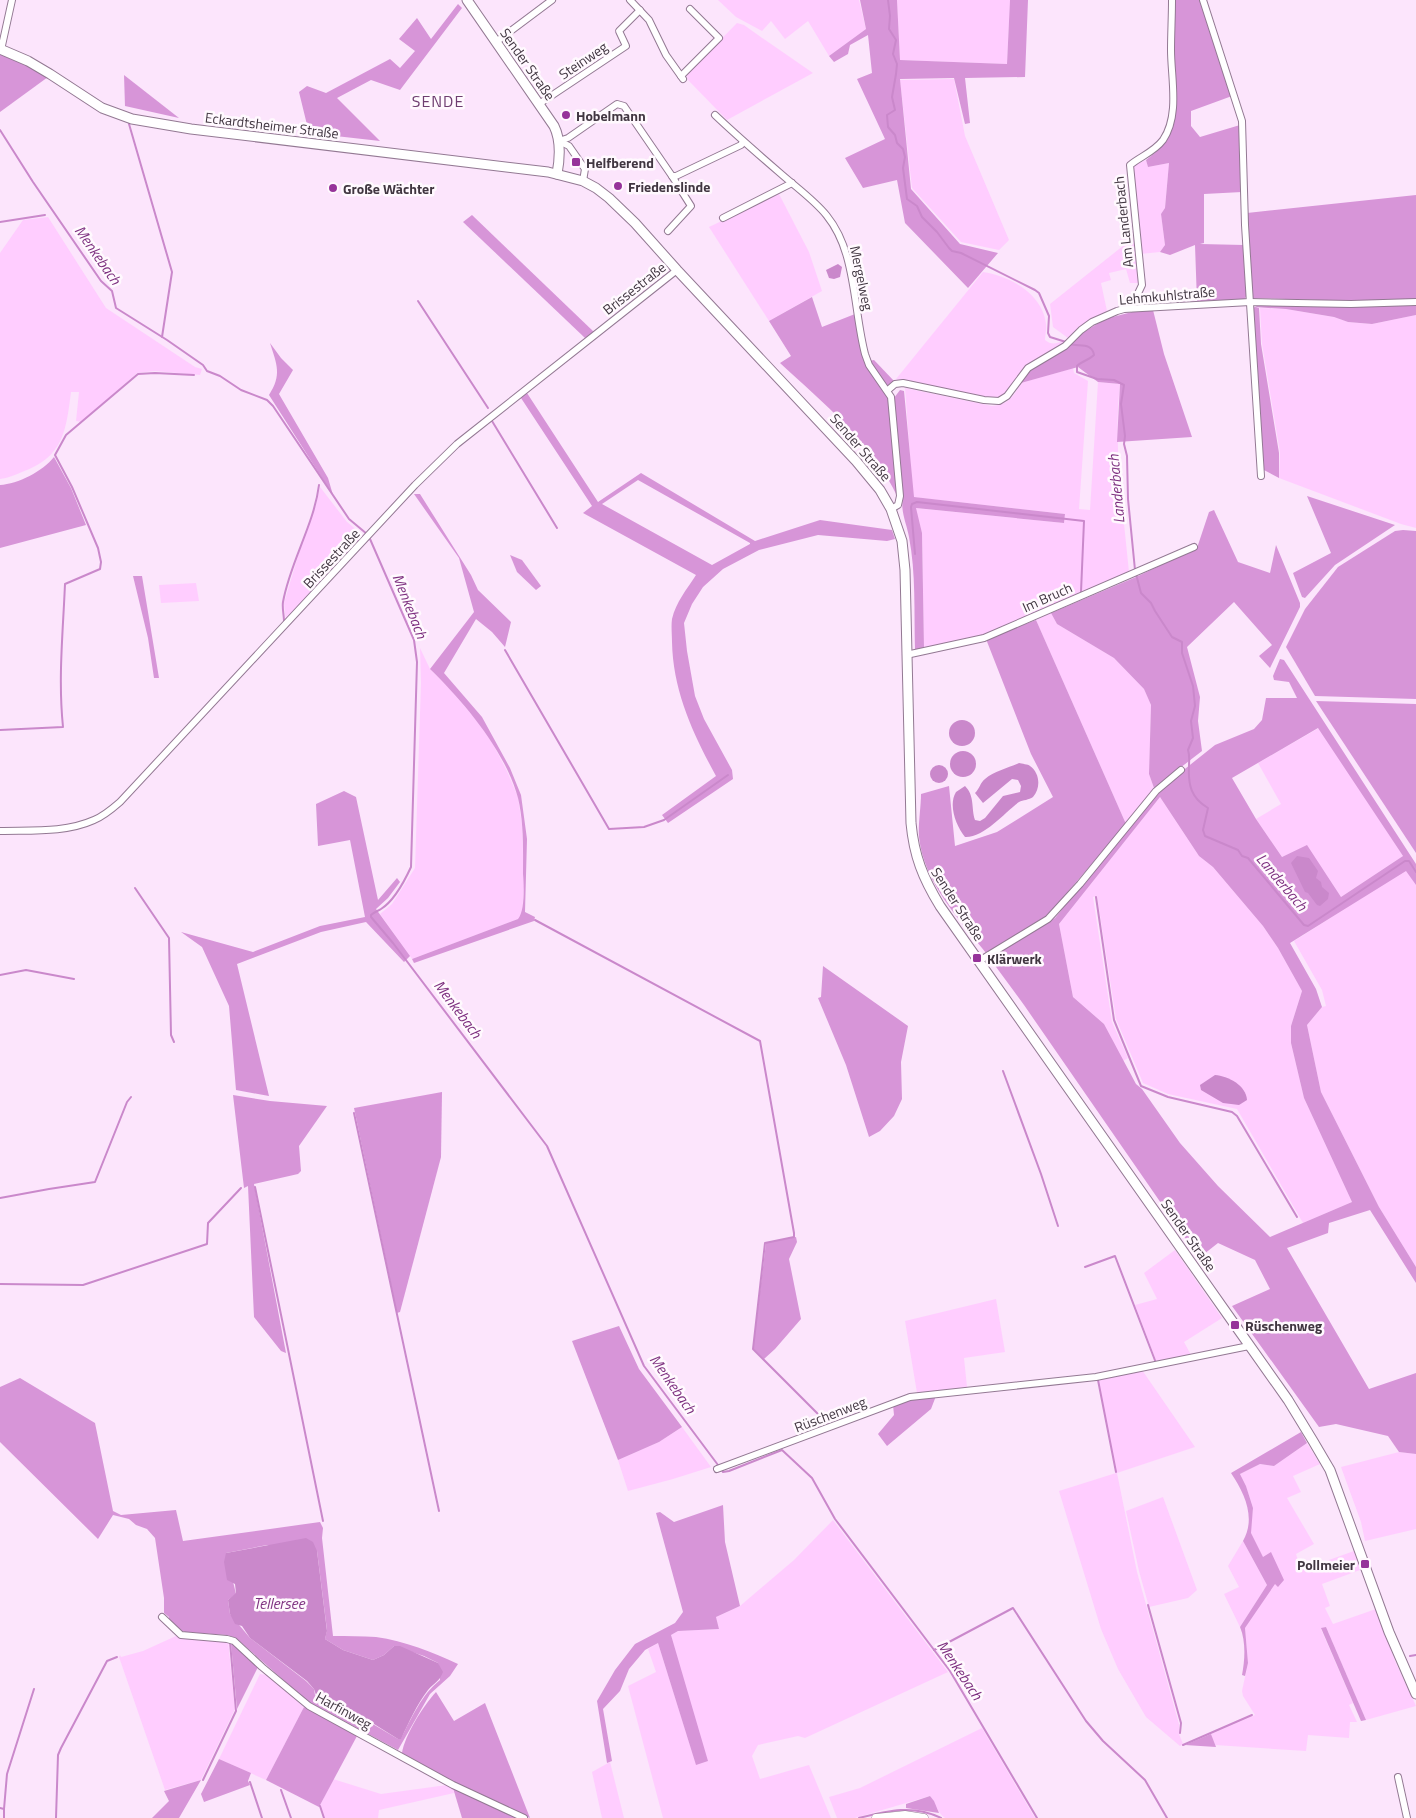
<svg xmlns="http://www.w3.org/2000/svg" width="1416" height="1818" font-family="'Titillium Web',sans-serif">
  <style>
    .green { fill: #ffcdff }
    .forest { fill: #d795d8; fill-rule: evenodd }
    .water { fill: #ca88cb }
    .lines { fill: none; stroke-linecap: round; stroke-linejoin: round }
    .stream { stroke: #ca88cb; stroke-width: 2 }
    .minor-casing { stroke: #937993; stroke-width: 8 }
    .tertiary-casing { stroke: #937993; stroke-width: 9 }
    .secondary-casing { stroke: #937993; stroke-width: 11 }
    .minor { stroke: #fff; stroke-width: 6 }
    .tertiary { stroke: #fff; stroke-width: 8 }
    .secondary { stroke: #fff; stroke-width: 9 }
    .poi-dot { fill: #96339a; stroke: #fff9fe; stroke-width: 2 }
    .labels { text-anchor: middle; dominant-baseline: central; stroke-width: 5; stroke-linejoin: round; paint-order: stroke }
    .street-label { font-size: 14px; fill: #413641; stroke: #fff9fe }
    .poi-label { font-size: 14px; font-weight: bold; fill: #413641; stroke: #fff9fe; text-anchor: start }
    .water-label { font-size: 15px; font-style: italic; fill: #7d2f7f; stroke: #fff9fe }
    .quarter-label { font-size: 16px; letter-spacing: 1px; fill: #6e3d70; stroke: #fff9fe }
  </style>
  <rect width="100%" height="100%" fill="#fce5fc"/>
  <!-- green -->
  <g class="green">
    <path d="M718 0H859L866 29 829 56 808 21 785 39 771 21 762 31 736 17Z"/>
    <path d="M897 0H1010L1007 64 900 60Z"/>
    <path d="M737 23 744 25 758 35 813 73 727 120 688 80 686 75Z"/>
    <path d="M954 79 965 136 1009 240 999 250 961 242 912 188 900 80Z"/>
    <path d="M1146 160 1148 167 1169 163 1165 208 1161 214 1165 245 1160 252 1140 254 1132 166Z"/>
    <path d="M779 194 809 252 822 291 769 321 709 227Z"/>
    <path d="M48 217 106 308 195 367 202 369 200 375 155 371 137 373 81 422 76 421 79 392H71C66 430 64 457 22 472 15 475 8 478 0 479V253L23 220Z"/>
    <path d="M1133 238 1139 283H1130L1126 269 1109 273 1111 280 1101 283 1107 311 1080 327 1068 338 1053 327 1050 304Z"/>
    <path d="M983 272C1010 276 1043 294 1046 324 1047 329 1045 335 1045 340 1051 345 1056 344 1062 341L1065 342 1006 394 999 398H992L904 380 900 381 896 379Z"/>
    <path d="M1260 308 1286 309 1334 317 1348 322 1372 324 1416 315V528L1401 524 1279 478 1280 453 1262 344Z"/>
    <path d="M1073 368 1074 373 1088 381 1079 509 1090 510 1098 382 1120 384C1113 446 1123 509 1129 572L984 635 924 648 922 533 915 508 1064 523 1065 514 913 497 905 388 992 406C1009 404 1013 397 1021 383Z"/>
    <path d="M320 487 347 522 365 537 286 623 284 603 303 539 316 505Z"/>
    <path d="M196 583 199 601 161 603 159 585Z"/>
    <path d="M1051 613 1057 624 1114 658 1144 689 1151 705 1149 774 1154 788 1126 824 1036 620Z"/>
    <path d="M420 648 430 669 450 689 477 721 493 744 507 771 518 797 522 825 524 887 522 915 518 919 412 959 380 914 392 904 415 868 421 683Z"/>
    <path d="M1319 728 1403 856 1341 897 1307 846 1282 857 1256 819 1281 804 1258 763Z"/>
    <path d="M1160 797 1199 856 1213 867 1263 926 1278 948 1302 991 1291 1026V1043L1304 1098 1352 1202 1303 1223 1237 1109 1168 1094 1143 1083 1116 1019 1097 896 1093 897 1112 1022 1128 1058 1123 1061 1104 1024 1073 997 1059 924Z"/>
    <path d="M1406 870 1416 885V1267L1379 1207 1321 1092 1307 1025 1322 1007 1326 1006 1322 990 1294 941Z"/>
    <path d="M1175 1250 1222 1318 1184 1342 1191 1355 1157 1363 1135 1305 1157 1299 1144 1273Z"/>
    <path d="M996 1299 1005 1352 964 1358 967 1387 917 1393 905 1321Z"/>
    <path d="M1142 1370 1195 1447 1117 1473 1137 1572 1179 1724V1734L1183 1744 1180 1746 1146 1717 1118 1669 1101 1629 1059 1491 1116 1473 1098 1379Z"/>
    <path d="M682 1427 711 1467 673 1479 628 1491 618 1460 659 1442Z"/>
    <path d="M1307 1443 1320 1464 1293 1476 1301 1492 1287 1498 1314 1544 1296 1554 1301 1570 1354 1551 1360 1570 1322 1584 1330 1606 1325 1608 1333 1624 1376 1609 1395 1661 1416 1706 1366 1720 1326 1627 1321 1629 1353 1703 1349 1705 1357 1722H1350L1349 1738 1308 1735 1306 1751 1215 1745 1211 1734 1255 1715 1243 1696 1242 1691 1248 1663 1245 1628 1275 1583 1271 1553 1263 1558 1250 1533 1253 1508 1246 1486 1240 1474 1260 1464 1274 1466Z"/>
    <path d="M1399 1452 1416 1454V1529L1365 1541 1361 1522 1341 1467Z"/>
    <path d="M1163 1497 1197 1590 1188 1598 1149 1607 1139 1571 1126 1511Z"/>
    <path d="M833 1520 948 1672 805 1738 798 1736 758 1745 752 1756 760 1779 809 1765 831 1818H663L628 1686 656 1672 648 1649 658 1643 696 1764 671 1635 678 1631 719 1629 716 1617 740 1606 794 1560Z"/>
    <path d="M1243 1541 1267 1585 1240 1627 1224 1594 1239 1587 1228 1566Z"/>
    <path d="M176 1636 228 1640 235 1709 201 1780 165 1790 119 1657 120 1655 121 1657 143 1651Z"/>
    <path d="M260 1674 266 1675 304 1707 266 1780 219 1759Z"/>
    <path d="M982 1728 1035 1818H945C937 1812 936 1804 930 1796L855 1818H837L829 1797 860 1788Z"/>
    <path d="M610 1762 624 1818H602L592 1772Z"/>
    <path d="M333 1779 381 1794 447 1785 453 1788 454 1793 379 1810 378 1818H324L320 1805Z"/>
  </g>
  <!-- forest -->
  <g class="forest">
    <path d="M860 0H897L900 60 1007 64 1010 0H1028L1025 77 965 78 970 123 965 124 954 78 900 79 911 189 960 244 998 253 968 288 905 223 897 180 863 188 845 158 885 139 857 79 872 73 868 35 850 45 848 54 834 62 829 56 866 29Z"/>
    <path d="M1174 0H1201L1232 96 1191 111V126L1200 137 1240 125 1242 192 1204 194V243L1200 244 1244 245 1247 295 1244 300 1197 302 1195 245 1170 255 1160 252 1165 245 1161 214 1165 208 1169 163 1148 167 1146 160 1156 152 1169 132Z"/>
    <path d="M458 4 462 8 400 90 371 80 337 98 380 141 309 133 299 92 307 86 326 93 390 59 400 68 415 51 399 39 417 18 431 39Z"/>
    <path d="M0 54 27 65 48 77 0 112Z"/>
    <path d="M124 75 179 118 125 106Z"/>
    <path d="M1416 195V299L1410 300 1352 301 1252 298 1247 213Z"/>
    <path d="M472 215 594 332 585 338 463 222Z"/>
    <path d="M812 297 822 327 855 314 859 341 889 398 898 498C873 443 823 403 780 363L791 356 769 321Z"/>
    <path d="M1416 304V315L1372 324 1348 322 1334 317 1286 309 1254 307 1259 308 1261 344 1279 453V478L1264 470 1258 408 1253 308 1259 305Z"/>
    <path d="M1153 310 1164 354 1192 437 1117 442 1120 384 1098 382 1078 367 1021 383 1030 369 1053 357 1084 332 1105 319 1132 312Z"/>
    <path d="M270 343 281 358 293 370 279 394 328 478 333 495 269 395C282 375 277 365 270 343Z"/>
    <path d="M874 360 894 381 887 386 871 364 869 361Z"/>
    <path d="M900 390 904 391 914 497 1065 514 1064 523 916 508 922 533 924 648 915 650C914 612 916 573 909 537 907 525 900 510 903 499L894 398Z"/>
    <path d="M527 393 598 502 641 473 755 541 820 520 892 530 895 539 887 541 818 535 759 550 723 569 703 587 692 604 684 623 687 651 695 696 704 719 732 770 733 779 668 823 662 815 716 776C693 734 673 691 672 642 672 635 671 626 672 619 676 602 687 589 696 575L583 513 592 506 521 398ZM638 480 750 543V544L712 565 602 504Z"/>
    <path d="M54 457 71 488 86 525 0 548V485C18 484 43 471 54 457Z"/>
    <path d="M414 494H420L471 575 478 590 511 622 505 647 492 632 476 619 444 673 482 717 510 768 521 795 527 839 525 912 535 917 534 921 414 963 412 959 518 919C525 911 524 885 523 874 523 849 524 823 518 798 506 752 464 702 430 669L474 612 459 558Z"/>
    <path d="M1307 496 1395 525 1335 565 1305 598 1302 597 1293 573 1331 553Z"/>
    <path d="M1214 510 1238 562 1270 573 1276 545 1300 603V607L1270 668 1259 656 1272 645 1234 602 1187 647 1200 697 1198 721 1202 751 1154 788 1149 774 1151 705 1144 689 1114 658 1057 624 1051 613 1136 577 1197 548 1209 512Z"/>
    <path d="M1403 530 1416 531V699L1315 696 1286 647 1305 609 1338 567 1395 531Z"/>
    <path d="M510 555 522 560 541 586 536 590 517 572Z"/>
    <path d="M133 576H142L159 678H154L148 638Z"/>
    <path d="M1036 620 1126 824 1048 915 986 953C959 919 924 883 919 837 918 825 921 807 921 794L949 786 955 846 997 832 1053 797 1031 754 986 639Z"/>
    <path d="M1280 659 1284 660 1416 864V885L1406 871 1290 943 1316 989 1322 1007 1307 1025 1321 1092 1379 1207 1416 1267V1283L1370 1210 1329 1223 1328 1233 1287 1248 1369 1389 1416 1373V1454L1399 1452 1388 1436 1336 1424 1319 1427 1232 1306 1270 1289 1255 1260 1218 1243 1199 1258 1024 1005 988 956 1055 918 1156 792 1215 745 1254 729 1262 720 1266 698H1297L1289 682 1274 680 1273 676ZM1318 728 1403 856 1341 897 1307 845 1282 857 1256 819 1232 778ZM1160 797 1199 856 1213 867 1263 926 1278 948 1302 991 1291 1026V1043L1304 1098 1352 1202 1270 1237 1218 1186 1180 1143 1142 1089 1136 1084 1104 1024 1073 997 1059 924Z"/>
    <path d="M1316 701 1416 704V853Z"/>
    <path d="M344 791 356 797 378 900 397 878 400 882 388 898 376 909 410 956 404 962 366 922 321 932 237 964 269 1096 236 1090 229 1006 202 947 181 932 253 952 320 926 365 917 350 840 318 846 316 804Z"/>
    <path d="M823 966 908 1026 901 1062 902 1099 894 1116 880 1131 869 1137 846 1065 818 998 821 997Z"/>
    <path d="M442 1092 441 1157 400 1312 397 1313 354 1108Z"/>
    <path d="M233 1095 270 1101 327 1106 299 1146 301 1171 298 1174 254 1184 286 1353 281 1351 254 1317 248 1186 244 1188Z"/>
    <path d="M796 1237 797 1242 789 1259 801 1319 775 1349 764 1359 753 1348 766 1243Z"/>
    <path d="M619 1326 639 1369 682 1427 659 1442 618 1460 572 1341Z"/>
    <path d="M20 1378 95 1423 113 1511 121 1515 176 1510 183 1541 320 1522 323 1528 322 1538 333 1636C347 1636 362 1636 376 1637 405 1641 432 1652 458 1664L450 1676 430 1694 398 1750 307 1701 236 1638 227 1635 185 1632 180 1630 169 1620V1617L164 1613V1598L155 1538 147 1529 136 1525 129 1519 113 1515 98 1539 0 1442V1387ZM267 1545 317 1551 327 1630 325 1639 343 1650 373 1660 384 1655 394 1646 424 1656 438 1663 440 1680C421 1695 412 1718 401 1738L398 1739 366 1720 326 1702 315 1695 314 1689 306 1681 250 1638 230 1614 228 1600 236 1594 226 1553Z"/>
    <path d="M936 1396 931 1409 887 1446 878 1434 894 1415 893 1405 911 1398Z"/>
    <path d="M1301 1432 1307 1443 1274 1466 1260 1464 1240 1474 1246 1486 1253 1508 1251 1533 1263 1557 1271 1552 1284 1580 1278 1587 1275 1584 1245 1628 1248 1663 1245 1676 1242 1675C1245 1660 1246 1641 1240 1627L1267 1585 1243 1541C1256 1518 1245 1494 1231 1473Z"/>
    <path d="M723 1505 725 1542 740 1606 716 1617 719 1629 678 1631 671 1635 708 1761 696 1765 658 1643 645 1650 629 1669 620 1691 603 1709 612 1761 607 1763 597 1701 615 1670 635 1644 675 1623 683 1612 656 1513 660 1512 674 1522Z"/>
    <path d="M1326 1627 1366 1720 1361 1721 1321 1628Z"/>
    <path d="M231 1643 258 1667 237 1709Z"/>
    <path d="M436 1692 454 1721 485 1703 530 1818 455 1783 402 1753C405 1735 423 1706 436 1692Z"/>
    <path d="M304 1707 357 1736 319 1807 266 1780Z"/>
    <path d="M1211 1734 1216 1747 1185 1745Z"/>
    <path d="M219 1759 251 1773 248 1781 250 1785 204 1802 201 1794Z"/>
    <path d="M201 1780 179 1818H152L169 1801 164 1791Z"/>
    <path d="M453 1788 520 1818H462Z"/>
    <path d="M930 1796 934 1801 939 1813 906 1808V1804Z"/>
  </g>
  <!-- water -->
  <g class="water">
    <path d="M838 264 842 267 840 277 834 279 829 278 826 270Z"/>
    <circle cx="962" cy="733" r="13"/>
    <circle cx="963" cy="764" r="13"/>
    <path d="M1019 763C1022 764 1028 764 1030 766 1040 773 1041 788 1033 797 1029 800 1023 800 1019 802 1004 813 984 838 965 837 956 826 948 805 956 792L965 786C975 796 971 808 975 820L980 821 985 818 1003 796 1020 792 1021 786 1018 780 1012 779 983 803 975 793C980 788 980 783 985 779 994 771 1008 768 1019 763Z"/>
    <circle cx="939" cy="774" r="9"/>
    <path d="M1297 856 1309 858 1318 871 1316 878 1321 882 1322 887 1329 893 1328 899 1320 906 1317 905 1308 893 1305 892 1291 863Z"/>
    <path d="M1215 1075C1228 1076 1246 1085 1247 1100L1239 1105 1223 1103 1201 1090 1200 1085Z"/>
    <path d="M306 1538 313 1542 317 1551 327 1631 325 1639 343 1650 373 1660 384 1655 394 1646H400L438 1663 443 1672C439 1682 435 1682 428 1690 417 1704 409 1722 401 1739H398L366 1719 317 1698 314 1689 307 1681 250 1638 242 1626 235 1624 230 1614 228 1600 236 1593 235 1584 227 1580 224 1562 226 1553Z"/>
  </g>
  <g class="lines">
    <!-- stream -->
    <g class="stream">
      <path d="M888 0 890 16 889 29 896 40 893 54 897 64 896 74 892 97 895 110 887 115 888 127 895 135 897 143 903 149 905 157 903 168 907 199 917 206 922 217 937 232 949 248 952 251 961 253 1035 290 1039 293 1049 316 1048 333 1050 337 1066 342"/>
      <path d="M129 124 172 272 162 337"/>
      <path d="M0 130 33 182 101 281 112 291 116 308 167 340 203 365 207 371 220 376 241 390 267 400 273 406 349 519 367 534"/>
      <path d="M0 222 45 215"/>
      <path d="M418 301 488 408"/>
      <path d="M1070 344C1079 347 1092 342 1094 355 1089 360 1082 361 1077 366V372L1097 379 1114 380 1124 385 1121 404 1125 436 1124 444 1127 456 1128 499 1135 570"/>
      <path d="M492 421 557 528"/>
      <path d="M370 539 414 640 417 662 411 867C405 880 394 901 381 909 378 911 374 912 371 915V917L393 943 547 1146 644 1366 718 1465"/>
      <path d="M915 554 911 507 912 504 917 502 1084 521 1081 592"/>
      <path d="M1136 574 1141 593 1151 603 1155 611 1172 637 1182 642V653L1193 686 1195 706 1191 721 1193 738 1188 750C1190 756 1189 760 1189 766 1188 785 1191 798 1208 808L1203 830 1205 836 1238 850 1242 856 1248 858 1304 925 1308 926 1405 861H1409L1416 872"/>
      <path d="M284 621C284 615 282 608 283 602 290 562 314 525 319 485"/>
      <path d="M505 650 609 829 644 827 664 820 728 775"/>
      <path d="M0 730 63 727C58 679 63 632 65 584L100 569 101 562 98 548 72 487 55 455 66 435 138 374 155 373 194 375"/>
      <path d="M135 888 169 938 171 1035 174 1042"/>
      <path d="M1096 897 1114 1020 1141 1086 1168 1097 1232 1112 1237 1116 1297 1217"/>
      <path d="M535 920 760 1041 794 1233V1237L765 1243 753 1349 827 1423"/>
      <path d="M0 975 26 970 74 979"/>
      <path d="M1003 1071 1041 1174 1058 1226"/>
      <path d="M354 1113 439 1511"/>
      <path d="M255 1187 323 1521"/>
      <path d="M0 1198 49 1189 95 1182 127 1102 131 1097"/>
      <path d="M1085 1267 1115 1256 1156 1363H1154"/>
      <path d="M0 1284 83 1285 207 1244 208 1223 241 1188"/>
      <path d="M1098 1380 1116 1472"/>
      <path d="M722 1470 723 1472 729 1471 782 1450 812 1478 835 1519 950 1671 1037 1818"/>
      <path d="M1148 1605 1181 1723 1180 1733"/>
      <path d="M934 1650 1013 1608 1086 1721 1103 1741 1145 1780 1167 1818"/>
      <path d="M1410 1656 1416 1655"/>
      <path d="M1183 1745 1252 1715"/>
      <path d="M203 1780 236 1711 230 1642"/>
      <path d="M250 1782 262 1818"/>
      <path d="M281 1790 291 1818"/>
      <path d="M320 1806 324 1818"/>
      <path d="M0 1808 4 1809 7 1774 34 1689"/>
      <path d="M4 1818V1809"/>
      <path d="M56 1818 58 1755 61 1748 107 1661 117 1657"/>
      <path d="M859 1818C887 1811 913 1804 941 1818"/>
    </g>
    <defs>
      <g id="minor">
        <path d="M630 0 649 20 666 55 683 79"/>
        <path d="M1203 0 1242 121 1245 225 1261 476"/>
        <path d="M496 42 552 0"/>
        <path d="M1 50 12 0"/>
        <path d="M681 76 719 38 690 9"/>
        <path d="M539 104 626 46 619 31 640 10"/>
        <path d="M715 115C736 135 758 154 780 173 812 201 835 213 847 257 856 289 857 323 865 354L869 365 891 397 900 496 898 505 891 509"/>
        <path d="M559 141 568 138 617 104 624 106 672 176H676L741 145 743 142"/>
        <path d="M559 141 569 146 585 169 583 181"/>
        <path d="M723 218 792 183"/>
        <path d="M668 231 691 206 672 176"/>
        <path d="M1131 308 1142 285 1130 165C1141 156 1154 152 1163 140 1180 115 1171 78 1171 50 1171 33 1172 17 1172 0"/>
        <path d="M888 390 895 384 903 383 984 400 999 401 1007 396 1028 368 1065 346 1081 330 1092 322 1117 311 1124 309 1250 302 1351 304 1416 302"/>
        <path d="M906 655 984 638 1194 547"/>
        <path d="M0 831C31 830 65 833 94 820 104 816 112 809 120 802L415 485 457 444 677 270"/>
        <path d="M979 961 1048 919 1080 884 1156 791 1181 770"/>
        <path d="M717 1469 910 1397 1096 1377 1249 1346"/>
        <path d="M162 1617 181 1635 227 1639 234 1641 262 1667 309 1706 453 1785 524 1818"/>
        <path d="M1398 1777 1407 1818"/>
      </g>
      <path id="tertiary" d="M876 1818 905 1815 924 1818"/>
      <g id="secondary">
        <path d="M467 0 554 126C561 140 560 158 557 174"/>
        <path d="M0 49 28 61 50 74 102 108 132 119 191 129 548 172 583 181 596 188 609 198 635 223 677 270 856 461 880 490 891 509 902 541 905 570 911 823C914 856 923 878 940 906L1235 1325 1288 1400 1313 1441 1330 1470 1389 1632 1416 1694"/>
      </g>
    </defs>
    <!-- minor casing -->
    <use href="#minor" class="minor-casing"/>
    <!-- tertiary casing -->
    <use href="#tertiary" class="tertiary-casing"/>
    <!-- secondary casing -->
    <use href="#secondary" class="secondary-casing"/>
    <!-- minor -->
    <use href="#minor" class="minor"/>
    <!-- tertiary -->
    <use href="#tertiary" class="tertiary"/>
    <!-- secondary -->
    <use href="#secondary" class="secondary"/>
  </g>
  <!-- markers -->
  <g class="poi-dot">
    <circle cx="566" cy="115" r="5"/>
    <rect x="571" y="157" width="10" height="10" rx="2.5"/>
    <circle cx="618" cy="186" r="5"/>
    <circle cx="333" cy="188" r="5"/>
    <rect x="972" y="953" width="10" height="10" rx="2.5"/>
    <rect x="1230" y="1320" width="10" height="10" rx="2.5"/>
    <rect x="1360" y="1559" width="10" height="10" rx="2.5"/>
  </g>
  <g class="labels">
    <!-- street labels -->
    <g class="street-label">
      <text transform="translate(583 60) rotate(-34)">Steinweg</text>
      <text transform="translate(528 64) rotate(55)">Sender Straße</text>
      <text transform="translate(272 125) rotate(7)">Eckardtsheimer Straße</text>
      <text transform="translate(1123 222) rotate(-96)">Am Landerbach</text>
      <text transform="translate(862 278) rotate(78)">Mergelweg</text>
      <text transform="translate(634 288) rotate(-38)">Brissestraße</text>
      <text transform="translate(1167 295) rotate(-5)">Lehmkuhlstraße</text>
      <text transform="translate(861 447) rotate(49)">Sender Straße</text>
      <text transform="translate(331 558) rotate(-47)">Brissestraße</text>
      <text transform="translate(1047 597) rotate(-24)">Im Bruch</text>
      <text transform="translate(958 904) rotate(57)">Sender Straße</text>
      <text transform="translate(1189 1235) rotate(55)">Sender Straße</text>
      <text transform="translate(830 1414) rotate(-21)">Rüschenweg</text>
      <text transform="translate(344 1710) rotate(29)">Harfinweg</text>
    </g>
    <!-- poi labels -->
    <g class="poi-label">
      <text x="576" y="115">Hobelmann</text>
      <text x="586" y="162">Helfberend</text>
      <text x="628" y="186">Friedenslinde</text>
      <text x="343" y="188">Große Wächter</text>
      <text x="987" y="958">Klärwerk</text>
      <text x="1245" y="1325">Rüschenweg</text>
      <text x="1355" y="1564" text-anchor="end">Pollmeier</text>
    </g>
    <!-- water labels -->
    <g class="water-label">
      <text transform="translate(98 255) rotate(55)">Menkebach</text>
      <text transform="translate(1116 489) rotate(-95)">Landerbach</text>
      <text transform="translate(410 606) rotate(68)">Menkebach</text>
      <text transform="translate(1282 882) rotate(50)">Landerbach</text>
      <text transform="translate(458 1009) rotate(53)">Menkebach</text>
      <text transform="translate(673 1384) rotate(55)">Menkebach</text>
      <text x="279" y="1603">Tellersee</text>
      <text transform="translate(960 1670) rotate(56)">Menkebach</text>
    </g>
    <!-- quarter labels -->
    <g class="quarter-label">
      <text x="438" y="101">SENDE</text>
    </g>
  </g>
</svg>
